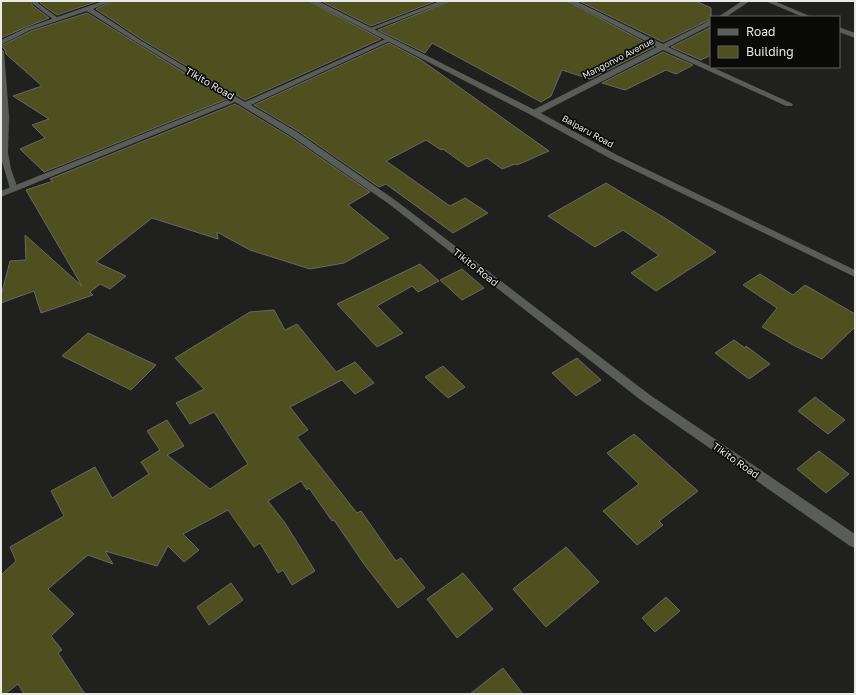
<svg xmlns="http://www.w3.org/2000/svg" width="856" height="695" font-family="'Golos Text',sans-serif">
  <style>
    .building { fill: #4f501f; stroke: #686965 }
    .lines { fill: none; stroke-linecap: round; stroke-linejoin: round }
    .service { fill: #5a5c58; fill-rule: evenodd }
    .minor { fill: #5a5c58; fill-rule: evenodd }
    .tertiary { fill: #5a5c58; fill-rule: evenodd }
    .labels { text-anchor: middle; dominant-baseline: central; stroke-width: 3.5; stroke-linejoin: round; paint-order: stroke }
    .far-street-label { font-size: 9px; fill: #e9eae8; stroke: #0a0a09 }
    .street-label { font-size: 10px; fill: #e9eae8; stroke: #0a0a09 }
  </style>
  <rect width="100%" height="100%" fill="#20211e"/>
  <!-- building -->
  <g class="building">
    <path d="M1 1H32V5L49 18 26 27 1 38Z"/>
    <path d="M40 1H98L57 15 40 3Z"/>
    <path d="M113 1H309L381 39 245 100 141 39 96 9Z"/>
    <path d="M321 1H436L371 26Z"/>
    <path d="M450 1H567L654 47 590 79 562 70 551 96 541 102 432 43 425 53 378 30Z"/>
    <path d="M579 1H696L711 8V19L663 42Z"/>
    <path d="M87 13 227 99 44 172 20 149 45 138 32 125 49 119 13 96 42 86 6 54 5 50 1 46 31 31Z"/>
    <path d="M711 27V55L701 60 671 47Z"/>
    <path d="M389 43 421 60 549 151 517 165 515 164 502 169 487 158 468 167 443 149 441 150 426 140 386 161 450 206 465 198 488 213 453 233 386 184 379 187 298 131 254 105Z"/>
    <path d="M663 52 693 65 676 74 666 70 625 90 602 83Z"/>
    <path d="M235 104 290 137 370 192 348 205 389 238 344 263 310 269 250 250 217 232 218 239 152 218 96 262 126 276 110 289 100 284 90 292 93 295 41 313 34 291 1 303V296L10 261 26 260 25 235 82 286 26 190 53 181 50 179Z"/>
    <path d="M606 183 668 220 716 252 656 291 631 273 659 255 623 230 595 247 548 216Z"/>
    <path d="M420 264 439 281 418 292 412 286 377 306 403 333 377 347 337 304Z"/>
    <path d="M462 269 484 288 462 300 440 280Z"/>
    <path d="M760 274 793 295 805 285 855 314V327L822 359 795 346 762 327 777 308 743 285Z"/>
    <path d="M274 310 285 330 297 324 336 372 355 362 374 383 355 394 342 380 290 407 308 430 297 437 357 513 361 511 396 561 401 558 425 588 398 608 364 564 334 520 332 521 309 488 307 490 301 481 268 501 285 523 315 571 292 585 283 570 278 573 260 543 254 547 228 510 183 534 199 550 184 562 168 546 157 566 105 551 113 564 88 555 48 589 74 614 51 636 62 650 58 653 85 694H24L18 684 5 694H1V575L16 561 10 547 64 516 51 491 95 467 112 498 149 474 141 462 160 450 147 431 167 420 184 446 167 455 210 489 248 464 214 412 190 424 176 403 204 389 175 358 250 312Z"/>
    <path d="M88 333 156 365 131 390 62 356Z"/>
    <path d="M734 340 745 348 746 346 770 364 749 379 715 353Z"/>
    <path d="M577 358 601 380 576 396 552 373Z"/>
    <path d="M443 366 465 387 448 398 425 377Z"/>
    <path d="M815 397 845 420 828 434 798 411Z"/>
    <path d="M634 434 698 491 659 521 663 525 637 545 603 511 639 484 607 453Z"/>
    <path d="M819 451 849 474 826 493 797 469Z"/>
    <path d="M566 547 599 582 546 627 513 589Z"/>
    <path d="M463 573 493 609 457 638 427 599Z"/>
    <path d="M231 583 243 600 209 625 197 607Z"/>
    <path d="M666 597 680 611 655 632 642 618Z"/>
    <path d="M503 668 523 694H470Z"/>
  </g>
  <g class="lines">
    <!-- service -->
    <g class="service">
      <path d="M33 1H39L38 3 58 18V20H54L33 4Z"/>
      <path d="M1 49 4 51 9 116 8 153 11 169 18 189 14 191 10 189 1 158Z"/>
    </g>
    <!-- minor -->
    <g class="minor">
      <path d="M103 1H112L93 9 140 40 245 102 388 38H392V40L251 105 297 132 395 200 650 395 855 534V548L850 546 642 401 389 204 291 136 235 102 1 197V191L230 99 136 42 87 11 30 30 1 45V40L26 28Z"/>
      <path d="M440 1H449L373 30 368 29Z"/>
      <path d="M568 1H576L663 44 711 20V25L668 47 793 104 792 106H786L663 50 537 115H531V111L657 47Z"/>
      <path d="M742 1H750L726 17H718Z"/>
      <path d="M765 1H774L812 17H803Z"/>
      <path d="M839 27 855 33V38L839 32Z"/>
    </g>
    <!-- tertiary -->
    <path class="tertiary" d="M310 1H318L537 111 617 155 855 270V277L611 159 531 115Z"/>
  </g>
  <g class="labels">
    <!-- far-street labels -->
    <g class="far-street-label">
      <text transform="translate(618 58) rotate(-27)">Mangonvo Avenue</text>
      <text transform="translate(588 131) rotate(29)">Baiparu Road</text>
    </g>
    <!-- street labels -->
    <g class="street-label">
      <text transform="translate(210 83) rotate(30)">Tikito Road</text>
      <text transform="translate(476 267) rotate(38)">Tikito Road</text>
      <text transform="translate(736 460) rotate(35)">Tikito Road</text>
    </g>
  </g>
  <!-- border -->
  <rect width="856" height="695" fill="none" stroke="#e9eae8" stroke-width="4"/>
  <!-- legend -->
  <rect x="710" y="16" width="130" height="52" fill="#0a0a09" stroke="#636462"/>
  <rect x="718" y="29" width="20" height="6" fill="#5a5c58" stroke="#636462"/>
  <text x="746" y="36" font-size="12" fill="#e9eae8">Road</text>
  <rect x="718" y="46" width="20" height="12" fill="#4f501f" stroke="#636462"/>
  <text x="746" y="56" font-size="12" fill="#e9eae8">Building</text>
</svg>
